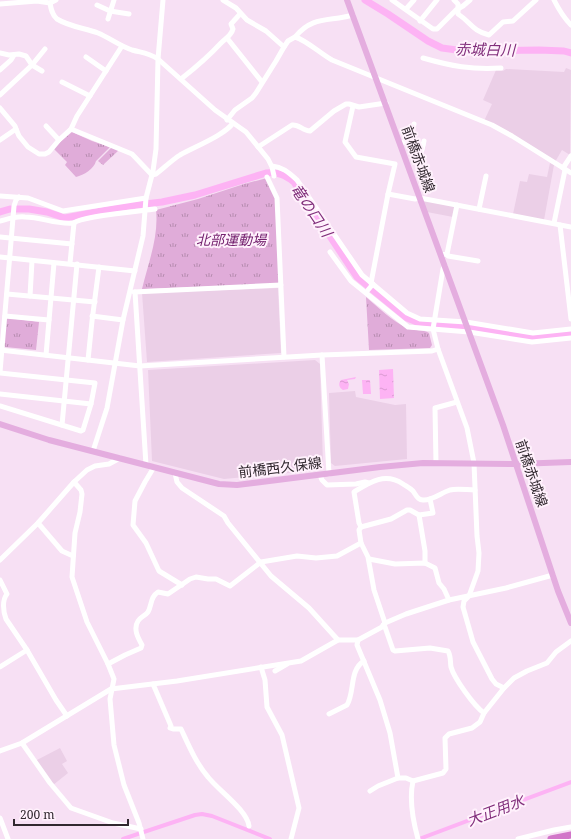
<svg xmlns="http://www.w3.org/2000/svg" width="571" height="839" font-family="'Noto Serif','Noto Sans JP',serif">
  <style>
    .built { fill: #ebcfe7 }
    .park { fill: url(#park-tufts) }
    .water { fill: url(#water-ripples) }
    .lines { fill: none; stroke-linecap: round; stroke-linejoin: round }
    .canal { stroke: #fdb3f4; stroke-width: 4 }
    .river { stroke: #fdb3f4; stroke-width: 7 }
    .minor { stroke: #fff; stroke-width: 5 }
    .major { stroke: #e4addf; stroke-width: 6 }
    .highway { stroke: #d276c9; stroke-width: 7 }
    .labels { text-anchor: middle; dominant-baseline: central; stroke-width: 4; stroke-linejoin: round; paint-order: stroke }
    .street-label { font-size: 14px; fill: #31282f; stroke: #fff1fc }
    .park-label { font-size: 14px; font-style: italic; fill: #75226f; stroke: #fff1fc }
    .water-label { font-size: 15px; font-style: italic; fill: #812e7b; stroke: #fff1fc }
  </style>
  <defs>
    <pattern id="park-tufts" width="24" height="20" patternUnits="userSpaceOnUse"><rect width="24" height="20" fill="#e0acd9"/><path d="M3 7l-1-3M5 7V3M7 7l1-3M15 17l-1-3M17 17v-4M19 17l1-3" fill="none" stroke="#b68cb0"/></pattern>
    <pattern id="water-ripples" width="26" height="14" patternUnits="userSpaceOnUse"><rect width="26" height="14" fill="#fdb3f4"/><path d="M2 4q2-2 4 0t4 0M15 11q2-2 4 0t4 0" fill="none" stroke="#d99ad2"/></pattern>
  </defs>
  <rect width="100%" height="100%" fill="#f7e0f4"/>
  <!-- built -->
  <g class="built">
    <path d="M566 68 571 70 570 155 562 150 555 162 484 121 492 104 483 100 496 70 503 71 506 69 564 72Z"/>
    <path d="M550 163 554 165 544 220 513 214 520 181 527 182 529 174 547 177Z"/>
    <path d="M423 199 455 205 453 217 427 212Z"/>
    <path d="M278 288 281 353 147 362 142 293Z"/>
    <path d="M315 360 320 364 323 465 319 470 224 479 152 461 148 370Z"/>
    <path d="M355 391 356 397 395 405 406 404 407 459 335 466 331 463 329 393Z"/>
    <path d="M60 748 67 761 62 764 68 773 53 785 35 761Z"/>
  </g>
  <!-- park -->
  <g class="park">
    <path d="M72 132 92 141 110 147 96 161C94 169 84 175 76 177L65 165 67 162 53 148Z"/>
    <path d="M112 147 119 150 103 165 98 161Z"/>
    <path d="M267 178 276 198 279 282 277 284 142 289C148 264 159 236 156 210L198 199 244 184Z"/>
    <path d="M366 297C379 308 392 321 407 328 414 331 423 329 429 333L432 345 430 348 369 350Z"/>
    <path d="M8 318 39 322 36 350 5 347 4 345 6 319Z"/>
  </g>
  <!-- water -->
  <g class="water">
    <path d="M393 369 394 398 380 399 379 370Z"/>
    <path d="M356 377 355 379 347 380 349 384 348 389 343 390C339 388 338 383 341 380Z"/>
    <path d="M362 380H370L371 394H363Z"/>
  </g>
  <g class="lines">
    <!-- canal -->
    <g class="canal">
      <path d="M123 839 195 815 202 814 212 816 270 839"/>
      <path d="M419 839 571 782"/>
    </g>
    <!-- river -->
    <g class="river">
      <path d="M365 0 388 14 428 41 442 48 464 51 539 50 564 51 571 53"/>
      <path d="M0 212 10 209H29L47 212 65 218 128 206 162 202 195 195 266 173C278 172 285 175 294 182L357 277 407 318 417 322 475 328 533 338 571 333"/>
    </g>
    <!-- minor -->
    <g class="minor">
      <path d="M223 0 236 8 247 20 266 31 284 47"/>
      <path d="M392 0 433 29H437L456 10 463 6 470 0"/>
      <path d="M454 0 458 4V14C472 23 471 30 489 35L503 22 513 21 536 0"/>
      <path d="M554 0C559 10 563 17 571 25"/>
      <path d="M50 3C51 9 52 15 57 19 70 27 85 28 98 33 110 38 120 46 132 50 143 53 147 52 158 59L215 110 246 132 268 159 272 167 274 176"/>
      <path d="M0 4 37 1 50 3 56 0"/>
      <path d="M97 5 110 11 129 14"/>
      <path d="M406 9 414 0"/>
      <path d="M108 19 114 0"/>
      <path d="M420 21 437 0"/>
      <path d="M295 37C313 15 330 22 353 15"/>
      <path d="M227 38 262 82"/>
      <path d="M0 53 9 55 19 54 26 56 32 65 42 71"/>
      <path d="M86 57 106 71"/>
      <path d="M423 58C451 66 472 70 501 68"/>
      <path d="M0 70 11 60 14 55"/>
      <path d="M181 79C195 68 209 56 221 43 226 38 231 36 233 29L231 24 240 14"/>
      <path d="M62 82 90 96"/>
      <path d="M0 95 32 65 45 49"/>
      <path d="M353 106 345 142 356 157 395 164 388 194"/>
      <path d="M0 108 15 126 16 129"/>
      <path d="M227 120 235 110 252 98 256 93 276 61 284 47 288 41 295 37C306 40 321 54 332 60L492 125 512 136 571 173"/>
      <path d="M46 126 59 140"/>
      <path d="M71 129 132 154 152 175"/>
      <path d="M0 140 16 129 19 136 28 147 39 154H45L49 152 59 140 71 129 77 116 122 46"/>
      <path d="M400 143 404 142 423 145"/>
      <path d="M410 143 414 124"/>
      <path d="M258 147 292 125C299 124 303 131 310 131L334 111 346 104H349L359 107 386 103"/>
      <path d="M422 150 424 141"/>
      <path d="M272 166C283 167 289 173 297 180L362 275 407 313 420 319 466 322 533 333 571 329"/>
      <path d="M563 168 571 156"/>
      <path d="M152 175 156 174C164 168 172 160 180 155 194 147 225 135 233 123"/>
      <path d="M267 177 277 198 284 357"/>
      <path d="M0 196 28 198 63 211 146 198"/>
      <path d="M479 209 486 176"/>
      <path d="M0 221C8 219 16 216 25 217 42 217 56 225 74 223L70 263"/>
      <path d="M74 223C81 216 141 211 155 209"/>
      <path d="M554 223 565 170"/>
      <path d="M560 225 571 319"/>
      <path d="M0 237 72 244"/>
      <path d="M330 252 351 281 408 327 469 332 532 342 571 338"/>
      <path d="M447 254 448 256 478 261"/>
      <path d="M441 255 447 254 457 205"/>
      <path d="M0 257 135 271"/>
      <path d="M445 266 443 269 433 329 438 349 467 428 474 463 477 536 479 553 478 571 469 596 464 601 463 607 473 642 492 679 496 684 504 688"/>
      <path d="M371 283 388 194 415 199 420 198 571 227"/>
      <path d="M368 290 373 284"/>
      <path d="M134 292 281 285"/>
      <path d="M135 292 146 465"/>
      <path d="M7 294 95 302"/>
      <path d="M30 296 32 261"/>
      <path d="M5 316 49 320"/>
      <path d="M92 316 123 320"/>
      <path d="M0 350 140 366 322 355 432 351 438 349"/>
      <path d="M46 355 54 263"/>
      <path d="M322 355 329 474"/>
      <path d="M88 360 92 321 99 267"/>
      <path d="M0 372 14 206 16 200 19 197"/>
      <path d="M0 373 95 383 91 404 83 430 81 431 0 406"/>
      <path d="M0 394 91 404"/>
      <path d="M62 425 77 264"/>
      <path d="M93 451 107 408 123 320 143 236 146 198 153 171 156 149 158 59 163 0"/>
      <path d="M436 463 435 408 457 402"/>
      <path d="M154 467 145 482 135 501 133 525 146 543 159 571 182 585"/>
      <path d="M175 473 177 482 182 488 224 516 228 523 271 576 309 608 338 640"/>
      <path d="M320 475 322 480 327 485 356 484 365 482 369 483"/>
      <path d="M74 482 81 490 82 494 80 512 75 533 72 577 87 622 108 664 114 679 110 699 114 745 124 785 139 823 143 839"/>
      <path d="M419 515 425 551V563"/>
      <path d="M38 523 62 551 73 556"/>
      <path d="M361 527 391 519 407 510H410L419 515 433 513 430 499"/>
      <path d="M369 559 395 564 425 563 435 568 439 583 444 589 449 600"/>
      <path d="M0 560 38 523 74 482 87 470 95 466 109 464 120 458"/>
      <path d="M0 580 7 594C2 600 3 611 6 619L27 650"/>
      <path d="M385 623 374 590 368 557 361 543 359 530 361 527 359 523 354 492C370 482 385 472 403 484 406 486 410 488 413 491 416 495 418 501 424 500 433 500 441 493 450 490 457 488 467 490 475 490"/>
      <path d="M383 625 385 627 393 650 395 651 430 648 448 651C451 656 450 661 451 667 454 678 474 706 484 713"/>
      <path d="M358 640 357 645 380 700 390 733 398 778H406L413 781 443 773 446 769 445 738 449 734 472 728 480 722 484 713 504 688 514 678 527 671 547 663 556 652 571 641"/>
      <path d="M108 664 125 655 141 648 142 645C138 638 133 629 138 621 140 617 145 616 148 612 152 605 150 597 158 592L168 594 190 579 196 577 208 579H216L230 586 261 562 297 556 316 558 337 556 361 543"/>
      <path d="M0 667 27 650 56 700 67 716"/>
      <path d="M261 667 265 680 267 707 282 735 299 808 291 839"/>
      <path d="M275 671 287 664"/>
      <path d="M153 684 171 726 170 728 173 729H181C189 746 196 763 208 777 219 791 247 810 249 826"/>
      <path d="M329 714 347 705C355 692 349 670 364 661"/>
      <path d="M22 743 50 783 71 808 113 823 141 829"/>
      <path d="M0 751 22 743 111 689 177 681 301 661 338 640H358L382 627 385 623 406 614 449 600 506 588 553 575"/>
      <path d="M413 781C409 799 413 821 418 839"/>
      <path d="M370 791 378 786 398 778"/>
      <path d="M0 818 8 839"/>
      <path d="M518 839 554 830 571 827"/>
    </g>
    <!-- major -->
    <g class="major">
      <path d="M347 0 503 425 558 591 571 623"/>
      <path d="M0 424 49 440 219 484 237 485 380 467 423 463 516 464 571 462"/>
    </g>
    <!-- highway -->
    <path class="highway" d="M551 839 571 835"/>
  </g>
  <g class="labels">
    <!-- street labels -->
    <g class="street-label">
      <text transform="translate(419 159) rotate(70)">前橋赤城線</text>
      <text transform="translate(280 467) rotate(-7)">前橋西久保線</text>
      <text transform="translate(532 473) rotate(71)">前橋赤城線</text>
    </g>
    <!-- park labels -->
    <g class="park-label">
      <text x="231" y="239">北部運動場</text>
    </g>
    <!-- water labels -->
    <g class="water-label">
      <text transform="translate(485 49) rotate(1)">赤城白川</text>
      <text transform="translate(312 210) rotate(56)">竜の口川</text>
      <text transform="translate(495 810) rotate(-21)">大正用水</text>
    </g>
  </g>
  <!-- scale -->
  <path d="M14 819v6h114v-6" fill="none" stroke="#31282f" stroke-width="2"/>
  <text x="20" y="819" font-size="12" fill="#31282f" stroke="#fff1fc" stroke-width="3" paint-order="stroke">200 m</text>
</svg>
